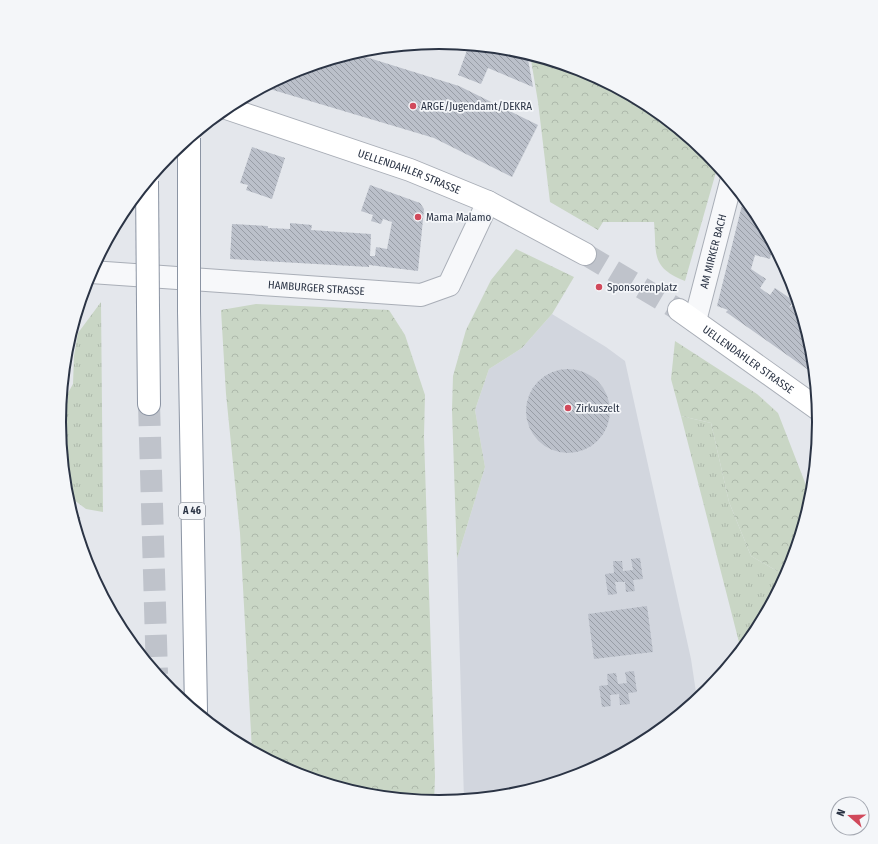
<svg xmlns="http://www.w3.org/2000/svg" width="878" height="844" font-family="'Fira Sans Condensed',sans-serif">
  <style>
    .built { fill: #d2d6de }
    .grass { fill: url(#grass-tufts) }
    .forest { fill: url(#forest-crowns) }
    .building { fill: url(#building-back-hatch) }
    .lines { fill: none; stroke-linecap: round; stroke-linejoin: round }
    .secondary-tunnel { stroke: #bfc3cb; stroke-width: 22; stroke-dasharray: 22 11; stroke-linecap: butt }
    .motorway-tunnel { stroke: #bfc3cb; stroke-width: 22; stroke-dasharray: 22 11; stroke-linecap: butt }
    .minor-casing { stroke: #a9aeb7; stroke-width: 24 }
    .secondary-casing { stroke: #a9aeb7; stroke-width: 24 }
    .motorway-casing { stroke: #8b94a3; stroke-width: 24 }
    .minor { stroke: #f7f8fa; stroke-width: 22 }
    .secondary { stroke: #fff; stroke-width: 22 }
    .motorway { stroke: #fff; stroke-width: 22 }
    .motorway-bridge-casing { stroke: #8b94a3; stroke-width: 24; stroke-linecap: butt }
    .motorway-bridge { stroke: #fff; stroke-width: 22 }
    .poi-dot { fill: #d1495b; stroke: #f4f6f9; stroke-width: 1.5 }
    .labels { text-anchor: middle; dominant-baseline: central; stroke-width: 3.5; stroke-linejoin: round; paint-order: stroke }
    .shield { fill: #f4f6f9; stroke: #676e7b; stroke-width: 1 }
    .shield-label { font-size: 10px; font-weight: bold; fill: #2b3445 }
    .poi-label { font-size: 11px; fill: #2b3445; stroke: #f4f6f9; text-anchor: start }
    .street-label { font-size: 11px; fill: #2b3445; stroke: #f4f6f9 }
    .rim { fill: none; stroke: #2b3445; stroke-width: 2 }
  </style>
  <defs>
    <pattern id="grass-tufts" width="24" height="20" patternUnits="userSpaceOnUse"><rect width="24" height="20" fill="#c9d6c5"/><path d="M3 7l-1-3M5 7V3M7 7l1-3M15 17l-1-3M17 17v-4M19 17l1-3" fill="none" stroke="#adb8ab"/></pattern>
    <pattern id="forest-crowns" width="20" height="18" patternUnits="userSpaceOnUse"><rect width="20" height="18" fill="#c9d6c5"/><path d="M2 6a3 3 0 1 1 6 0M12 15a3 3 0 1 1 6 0" fill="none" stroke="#adb8ab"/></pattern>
    <pattern id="building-back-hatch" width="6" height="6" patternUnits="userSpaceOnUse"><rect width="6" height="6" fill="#bbc0ca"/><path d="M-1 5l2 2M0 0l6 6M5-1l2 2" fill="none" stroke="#989da6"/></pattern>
  </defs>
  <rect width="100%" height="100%" fill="#e4e7ec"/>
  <!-- built -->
  <path class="built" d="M552 314 606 347 625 361 691 659 697 699 650 738 584 773 513 795 464 800 457 559 485 467 475 410 489 369 522 348Z"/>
  <!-- grass -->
  <g class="grass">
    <path d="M101 302 103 512 86 509 66 494 59 422 61 404 68 401V393L73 384 74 356 78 333Z"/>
    <path d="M681 416 711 423 729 502 751 556 784 575 755 633 741 650Z"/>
  </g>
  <!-- forest -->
  <g class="forest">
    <path d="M530 54C548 60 567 64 585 71 629 90 687 129 718 165L685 281C650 267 657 254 654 222H603L598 230 550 202 538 102Z"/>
    <path d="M516 249 574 277 552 314 522 348 489 369 475 410 485 467 457 559 452 410 453 376 466 330 491 280Z"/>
    <path d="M256 304 389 310 405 335 425 395 424 436 435 777 434 802 365 795 293 773 252 751 240 533 226 394 221 310Z"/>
    <path d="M675 341 757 394 778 413 811 498 790 568 782 583 784 575 751 556 729 502 711 423 681 416 671 379Z"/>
  </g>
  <!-- building -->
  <g class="building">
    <path d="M469 45 513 49 527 54 533 87 488 68 481 84 458 75Z"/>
    <path d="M353 53 459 86 538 125 512 177 434 138 263 87 294 71Z"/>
    <path d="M252 147 285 158 272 199 246 190 248 185 240 183Z"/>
    <path d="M370 185 420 203 424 209 418 271 369 265V267L230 259 232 224 268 226V228L290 229V223L312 225 311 230 371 234 370 256H375L376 247 387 249 392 222 383 219 381 224 371 221 373 215 361 211Z"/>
    <path d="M744 197 755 211 773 245 770 259 755 255 751 269 766 279 760 288 770 295 775 288 794 301 789 308 798 302 812 348 814 374 726 312 728 310 717 306Z"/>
    <circle cx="568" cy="411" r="42"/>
    <path d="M73 517H80L81 530H77Z"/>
    <path d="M640 558 643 579 633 580 635 591 626 592 625 582H615L617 594 608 595 605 574 614 573 613 561H622L623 571 633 570 631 559Z"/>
    <path d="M647 606 653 652 594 659 588 614Z"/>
    <path d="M634 671 637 692 628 693 630 704 620 705 619 694 610 695 611 706 602 707 599 686 608 685 607 674 616 673 618 684 627 683 625 672Z"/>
  </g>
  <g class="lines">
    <!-- secondary-tunnel -->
    <path class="secondary-tunnel" d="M585 254 679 310"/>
    <!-- motorway-tunnel -->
    <path class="motorway-tunnel" d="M149 404 157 674"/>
    <defs>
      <g id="minor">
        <path id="s1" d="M91 272 421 295 449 285 488 202"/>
        <path id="s2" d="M695 321 731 182"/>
      </g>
      <g id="secondary">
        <path id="s3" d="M226 108 410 170 488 202 585 254"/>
        <path id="s4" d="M679 310 818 409"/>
      </g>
      <g id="motorway">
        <path d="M148 307 149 404"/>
        <path d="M189 311 196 711"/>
      </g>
    </defs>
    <!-- minor casing -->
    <use href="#minor" class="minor-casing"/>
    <!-- secondary casing -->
    <use href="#secondary" class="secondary-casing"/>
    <!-- motorway casing -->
    <use href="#motorway" class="motorway-casing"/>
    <!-- minor -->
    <use href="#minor" class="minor"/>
    <!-- secondary -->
    <use href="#secondary" class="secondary"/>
    <!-- motorway -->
    <use href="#motorway" class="motorway"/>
    <defs>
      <g id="motorway-bridge">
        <path d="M147 181 148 307"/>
        <path d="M189 311V138"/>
      </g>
    </defs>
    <!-- motorway-bridge casing -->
    <use href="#motorway-bridge" class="motorway-bridge-casing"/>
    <!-- motorway-bridge -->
    <use href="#motorway-bridge" class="motorway-bridge"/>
  </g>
  <!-- markers -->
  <g class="poi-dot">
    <circle cx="413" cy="106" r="4"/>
    <circle cx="418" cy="217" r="4"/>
    <circle cx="599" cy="287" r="4"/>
    <circle cx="568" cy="408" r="4"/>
  </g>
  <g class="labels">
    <!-- shield labels -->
    <rect class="shield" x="179" y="503" width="26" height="16" rx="3"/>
    <g class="shield-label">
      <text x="192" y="511">A 46</text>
    </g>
    <!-- poi labels -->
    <g class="poi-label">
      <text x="421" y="106">ARGE/Jugendamt/DEKRA</text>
      <text x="426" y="217">Mama Malamo</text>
      <text x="607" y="287">Sponsorenplatz</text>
      <text x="576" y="408">Zirkuszelt</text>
    </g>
    <!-- street labels -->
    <g class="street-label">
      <text stroke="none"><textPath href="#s3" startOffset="194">UELLENDAHLER STRASSE</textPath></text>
      <text stroke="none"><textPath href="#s2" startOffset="72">AM MIRKER BACH</textPath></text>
      <text stroke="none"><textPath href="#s1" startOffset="226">HAMBURGER STRASSE</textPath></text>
      <text stroke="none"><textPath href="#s4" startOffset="85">UELLENDAHLER STRASSE</textPath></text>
    </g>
  </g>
  <!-- crop -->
  <path d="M0 0H878V844H0ZM66 422a373 373 0 1 1 746 0a373 373 0 1 1-746 0Z" fill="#f4f6f9" fill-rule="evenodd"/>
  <path class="rim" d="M66 422a373 373 0 1 1 746 0a373 373 0 1 1-746 0Z"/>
  <!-- north arrow -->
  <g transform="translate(850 816) rotate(290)"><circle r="19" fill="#f4f6f9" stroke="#a4a8b1"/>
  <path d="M0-3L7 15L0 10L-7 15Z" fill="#d1495b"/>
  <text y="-6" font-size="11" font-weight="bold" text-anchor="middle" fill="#2b3445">N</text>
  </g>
</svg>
